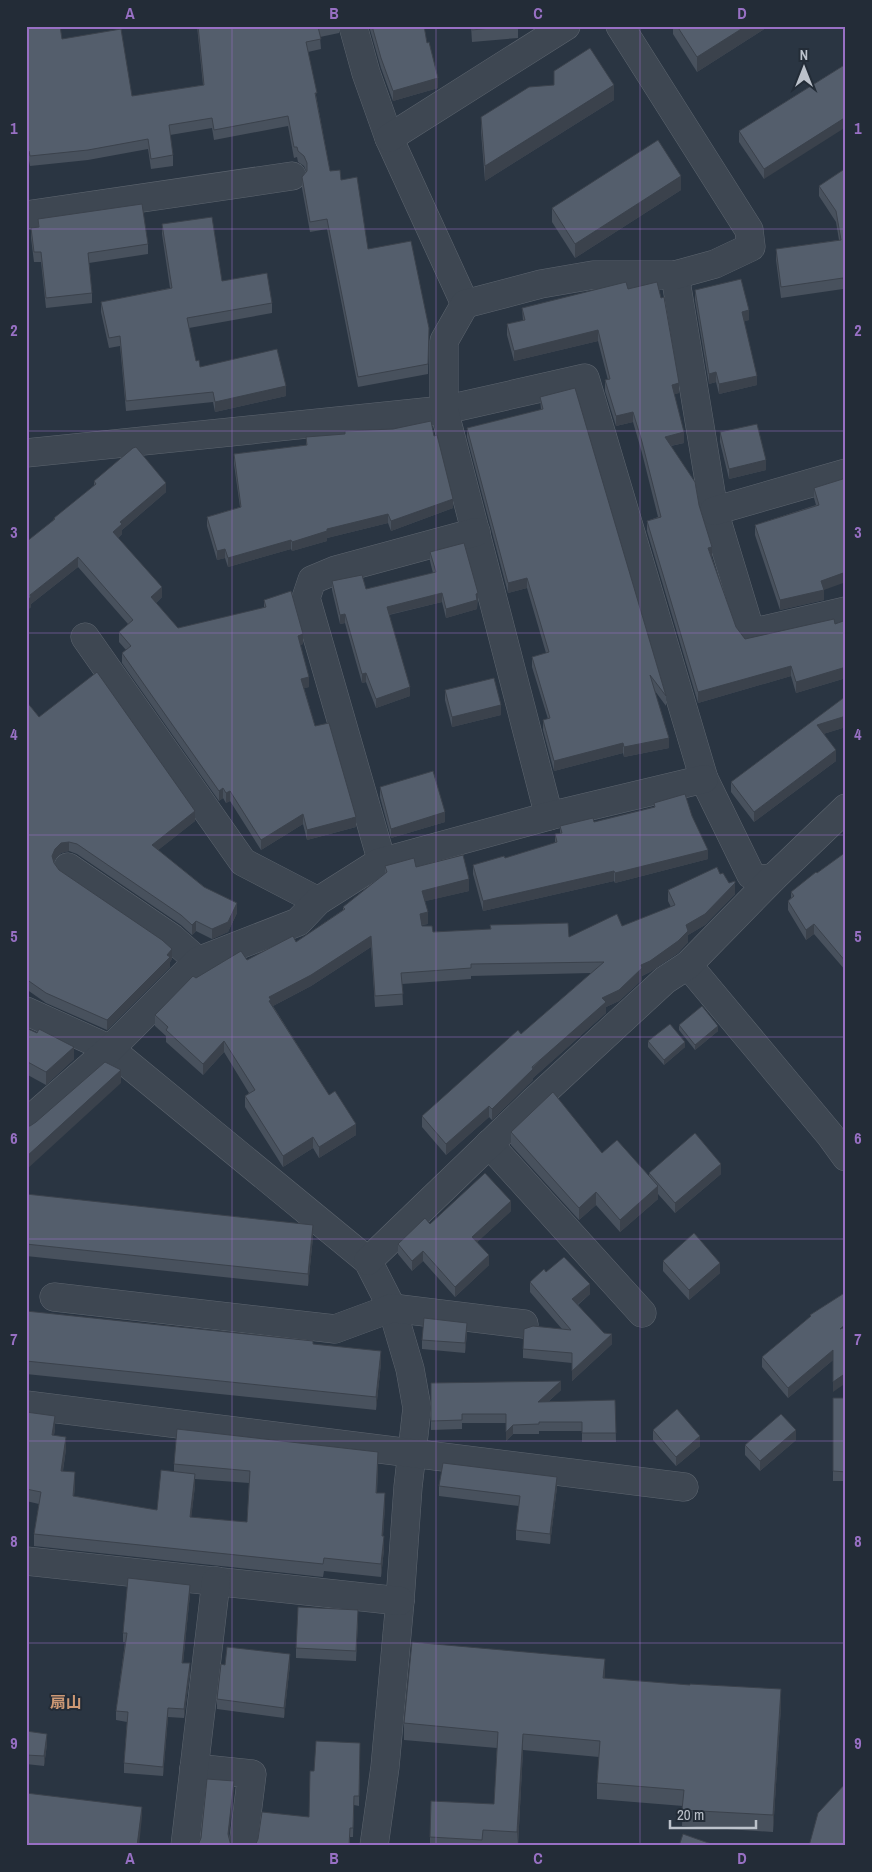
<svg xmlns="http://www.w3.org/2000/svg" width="872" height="1872" font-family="'Archivo Narrow','Noto Sans JP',sans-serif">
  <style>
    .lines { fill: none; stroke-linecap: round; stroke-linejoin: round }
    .street-casing { stroke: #5d656f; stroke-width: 29 }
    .street { stroke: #3e4752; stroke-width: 28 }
    .wall { fill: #48515d; fill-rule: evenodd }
    .shaded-wall { fill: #3b424c }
    .building { fill: #545e6c; stroke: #3b424c }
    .grid { fill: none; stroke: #9870c4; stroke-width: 1; stroke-opacity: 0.55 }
    .labels { text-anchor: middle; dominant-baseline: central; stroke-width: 4; stroke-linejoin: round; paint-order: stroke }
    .quarter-label { font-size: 16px; font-weight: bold; fill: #cd9975; stroke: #232c37 }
    .neatline { fill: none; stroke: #9870c4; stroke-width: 2 }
    .grid-label { font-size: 16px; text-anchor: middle; font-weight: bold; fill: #9870c4 }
  </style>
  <rect width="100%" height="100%" fill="#2a3542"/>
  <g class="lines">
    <defs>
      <g id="street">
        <path d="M353 26 366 73 389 138 465 304"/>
        <path d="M389 138 566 26"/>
        <path d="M26 215 292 176"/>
        <path d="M675 275 714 511 751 633 846 611"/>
        <path d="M26 453 444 410 585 378 704 779 751 875 759 879 773 878"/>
        <path d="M714 511 846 473"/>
        <path d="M85 637 243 862 318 901"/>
        <path d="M549 816 444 410V341L465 304 541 284 593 275H675L715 264 751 247 749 230 620 26"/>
        <path d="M382 862 306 598 312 580 336 570 476 532"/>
        <path d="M68 867 172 938 198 961"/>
        <path d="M688 965 830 1135 846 1157"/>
        <path d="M26 1011 110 1049 368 1261 392 1308 410 1369 417 1408 408 1487 400 1601 385 1767 374 1846"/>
        <path d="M26 1123 110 1049 198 961 298 922 318 901 378 863 549 816 704 779"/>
        <path d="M489 1144 642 1313"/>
        <path d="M368 1261 534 1101 665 980 688 965 773 878 846 808"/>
        <path d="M54 1297 335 1329 392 1308 524 1324"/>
        <path d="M26 1405 684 1487"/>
        <path d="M26 1561 400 1601"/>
        <path d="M194 1768 252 1774 243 1846"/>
        <path d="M185 1846 216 1581"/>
      </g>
    </defs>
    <!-- street casing -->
    <use href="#street" class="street-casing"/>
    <!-- street -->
    <use href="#street" class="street"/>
  </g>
  <!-- wall -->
  <g class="wall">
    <path d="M26 26 27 27 62 39 132 96 203 85 197 26H339V33L320 37 321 49 308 52 330 171 341 180 368 249 429 328 428 374 358 387 327 229 310 232 302 188V177L306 171 304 166 298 162 297 157 294 158 288 126 214 140 212 128 170 135 173 155V166L151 169 148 149 88 160 30 166 29 161H26Z"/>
    <path d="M369 26H424L427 43 438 88 393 101 381 68Z"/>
    <path d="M471 26H518V38L472 42Z"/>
    <path d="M673 26H769L697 72 673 34Z"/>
    <path d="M846 64 764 179 739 142V131Z"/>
    <path d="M614 100 485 181 481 132V117Z"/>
    <path d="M846 168V299L843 289 781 298 776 260V249L839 240 836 222 819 196V186Z"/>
    <path d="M681 190 575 258 552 222V208Z"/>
    <path d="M38 219 148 244V254L89 263 92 293V303L46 308 41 262H34L31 238V228L38 227Z"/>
    <path d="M162 224 222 281 272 303V313L189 328 196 361 200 367 286 396 215 412 213 402 126 411 120 346 109 348 101 312V302L170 288 162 234Z"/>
    <path d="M628 289 679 393 674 394 684 443 671 446 699 505 712 558 736 627 745 639 835 624 846 620V678L796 693 791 676 698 703 647 531V521L658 517 642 453 633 422 616 426 605 391V380H608L598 341 514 361 507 335V324L523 321 522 308Z"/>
    <path d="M695 290 749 320 744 321 757 385 719 394 716 382 709 384 695 300Z"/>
    <path d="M540 397 666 696V706L655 691 669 748 624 757 623 753 554 771 543 730V720L548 719 532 667V657L546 653 527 588 508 593 467 437V428L541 410Z"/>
    <path d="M720 432 766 470 729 479 720 442Z"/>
    <path d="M434 436 453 508 391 531 388 523 327 538V541L292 551 291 549 228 567 225 558 217 560 207 526V517L240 507 234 464V454L306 445V437Z"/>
    <path d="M846 478 824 590V600L780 610 755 535V525L816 505 814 498V488Z"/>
    <path d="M94 481 166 492 122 530V534L118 538 162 597 156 603 178 628 264 608V600L303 644 300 645 309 687 304 688 315 726 356 827 307 840 303 824 261 850 230 801 226 803 223 798 219 801 122 663V653L126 650 119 642V632L128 624 78 567 31 604V607L26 611 54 518 94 486Z"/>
    <path d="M430 552 478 593 477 609 446 618 442 602 389 615 410 696 376 708 366 682 362 683 345 623 340 624 332 590V581L366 589 433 573 430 561Z"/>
    <path d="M445 690 501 715 452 727 445 700Z"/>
    <path d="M846 696V727L823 734 836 761 754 822 731 792V782Z"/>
    <path d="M26 701 39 717 195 821 158 850 237 913 228 932 212 939 196 931 192 935 181 925 77 854 69 851 61 853 55 859 54 863 59 870 172 959 170 962V967L107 1030 46 1003 26 989Z"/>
    <path d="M380 787 445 822 391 838 380 797Z"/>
    <path d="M654 803 692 816 708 859 615 883 614 881 483 911 473 874V865L505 858 555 843V834L560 833V826L594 822 654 807Z"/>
    <path d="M846 852V971L814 934 806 940 788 910V901L791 898V892Z"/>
    <path d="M385 866 416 867 469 891 425 901 428 924 422 925V926L433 932 490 929V925L569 937 622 926 671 907 668 901V890L720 874 735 894 705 925 688 935V942L678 953 650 972 642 976V980L619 1001 606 1007V1013L533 1078V1080L492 1120 489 1117 446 1155 422 1127V1116L521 1034 591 973 471 976V979L402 984 403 1005 375 1007 371 947 311 986 273 1006 329 1095 356 1135 319 1158 313 1148 283 1167 245 1107V1096L249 1093 224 1052 203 1075 166 1042V1036L155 1026V1015L196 978 296 942 343 910V907L385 873Z"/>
    <path d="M679 1025 718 1031 695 1050 679 1030Z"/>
    <path d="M26 1028 74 1059 46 1085 26 1074Z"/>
    <path d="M648 1041 685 1047 664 1065 648 1047Z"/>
    <path d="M511 1132 602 1153 649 1176V1173L721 1174 675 1213 658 1194V1199L620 1232 596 1205 579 1220 511 1145Z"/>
    <path d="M26 1194 313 1237 308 1286 26 1256Z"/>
    <path d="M511 1211 477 1242 489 1265 455 1297 423 1261 412 1271 398 1254V1244L430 1224Z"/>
    <path d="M663 1261 720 1273 689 1300 663 1271Z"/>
    <path d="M546 1272 590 1294 578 1305 612 1344 572 1381V1363L523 1358V1349L562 1329 530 1292V1282Z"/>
    <path d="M846 1292 833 1392V1360L788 1398 762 1367V1357L810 1317V1315Z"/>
    <path d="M26 1311 313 1344 381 1363 376 1410 26 1374Z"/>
    <path d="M467 1333 465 1353 422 1349V1340Z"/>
    <path d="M431 1383 561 1390 548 1402 615 1400 616 1442H582V1431H539V1434H513L506 1441V1423H462V1429L431 1430Z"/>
    <rect x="833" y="1398" width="13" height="83"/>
    <path d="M26 1412 55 1429 54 1435 66 1449 63 1471 75 1485 74 1496 157 1510 174 1472V1464L378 1465 377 1493 385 1506 383 1536 384 1549 381 1577 324 1571 323 1577 34 1546V1534L39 1504 26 1501ZM195 1479 249 1483 247 1522 191 1517 195 1486Z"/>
    <path d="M653 1430 700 1446 676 1466 653 1440Z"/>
    <path d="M796 1440 760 1471 745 1455V1445Z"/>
    <path d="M439 1486 557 1487 550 1544 516 1540V1530L519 1506 439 1496Z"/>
    <path d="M190 1594 183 1663 190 1673 184 1718 168 1717 163 1776 124 1773V1763L127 1722 116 1720V1711L125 1642H123V1633Z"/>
    <path d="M358 1620 356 1661 296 1658V1648Z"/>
    <path d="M290 1664 284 1718 217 1709V1699L225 1665Z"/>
    <path d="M605 1678 781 1706 773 1832 682 1826 683 1806 597 1799V1783L599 1757 523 1750 518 1846H430V1837L494 1804 497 1748 404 1740V1723Z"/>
    <path d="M26 1731 47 1744 44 1766 26 1764Z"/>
    <path d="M360 1743 359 1806 354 1805 353 1837H350V1846H255L258 1839 309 1817 314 1771Z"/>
  </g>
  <!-- shaded-wall -->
  <g class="shaded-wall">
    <path d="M746 26H769L697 72V57Z"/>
    <path d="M438 78V88L393 101V91Z"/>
    <path d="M614 85V100L485 181V166Z"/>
    <path d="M846 117V127L764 179V169Z"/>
    <path d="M681 176V190L575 258V244Z"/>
    <path d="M749 310V320L742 322V312Z"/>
    <path d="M598 330V341L514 361V351Z"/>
    <path d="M716 372V382L709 384V374Z"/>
    <path d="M757 376V385L719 394V384Z"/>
    <path d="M679 383V393L672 395V385Z"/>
    <path d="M286 386V396L215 412V402Z"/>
    <path d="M633 412V422L616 426V416Z"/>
    <path d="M684 432V443L665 447V437Z"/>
    <path d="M766 460V470L729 479V469Z"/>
    <path d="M166 483V492L122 530V534L113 542V532L120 522Z"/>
    <path d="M453 499V508L391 531V521Z"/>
    <path d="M388 514V523L327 538V541L292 551V542L327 529Z"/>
    <path d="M291 540V549L228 567V558Z"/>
    <path d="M712 547V558L708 548Z"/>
    <path d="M225 549V558L217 560V551Z"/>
    <path d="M78 557V567L31 604V607L26 611V601L30 595Z"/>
    <path d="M846 572V582L821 591V581Z"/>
    <path d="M527 578V588L508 593V583Z"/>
    <path d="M162 587V597L151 607V597Z"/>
    <path d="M824 590V600L780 610V600Z"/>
    <path d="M442 593V602L387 615V607Z"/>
    <path d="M478 593 477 609 446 618V609Z"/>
    <path d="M345 614V623L340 624V615Z"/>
    <path d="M303 634V644L298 646V636Z"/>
    <path d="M791 666V676L698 703V692Z"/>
    <path d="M846 667V678L796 693V682Z"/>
    <path d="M366 673V682L362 683V674Z"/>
    <path d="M309 677V687L301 689V679Z"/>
    <path d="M410 687V696L376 708V699Z"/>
    <path d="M501 705V715L452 727V717Z"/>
    <path d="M846 716V727L817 736V725Z"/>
    <path d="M669 738V748L624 757V747Z"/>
    <path d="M623 743V753L554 771V761Z"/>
    <path d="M836 750V761L754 822V812Z"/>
    <path d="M223 788V798L219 801V791Z"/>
    <path d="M230 791V801L226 803V793Z"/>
    <path d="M195 811V821L152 855V845Z"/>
    <path d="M445 812V822L391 838V829Z"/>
    <path d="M303 814V824L261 850V840Z"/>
    <path d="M356 817V827L307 840V830Z"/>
    <path d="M69 842V851L61 853 55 859 52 866V856L55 849 61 843Z"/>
    <path d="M708 850V859L615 883V873Z"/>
    <path d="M614 871V881L483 911V901Z"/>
    <path d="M469 879V891L422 902V891Z"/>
    <path d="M735 883V894L705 925 688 935V942L678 953 650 972 642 976V980L619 1001 606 1007V1013L533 1078V1080L492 1120V1109L602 998Z"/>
    <path d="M237 903V913L228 932 212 939V929Z"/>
    <path d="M428 912V924L420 925V914Z"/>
    <path d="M196 921V931L192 935V925Z"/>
    <path d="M814 924V934L806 940V930Z"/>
    <path d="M371 936V947L311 986 271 1007 269 1013V997Z"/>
    <path d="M172 949V959L170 962V967L107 1030V1020Z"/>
    <path d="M718 1026V1031L695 1050V1045Z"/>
    <path d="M224 1041V1052L203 1075V1064Z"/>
    <path d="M685 1042V1047L664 1065V1060Z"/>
    <path d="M74 1047V1059L46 1085V1072Z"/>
    <path d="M121 1070V1083L26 1170V1157Z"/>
    <path d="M489 1106V1117L446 1155V1144Z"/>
    <path d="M356 1124V1135L319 1158V1147Z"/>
    <path d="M313 1137V1148L283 1167V1156Z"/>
    <path d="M721 1164V1174L675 1213V1203Z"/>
    <path d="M658 1186V1199L620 1232V1220Z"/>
    <path d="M596 1192V1205L579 1220V1208Z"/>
    <path d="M511 1201V1211L472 1247V1237Z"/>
    <path d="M313 1225V1237L308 1286V1274Z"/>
    <path d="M423 1251V1261L412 1271V1261Z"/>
    <path d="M489 1255V1265L455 1297V1287Z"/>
    <path d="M720 1263V1273L689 1300V1290Z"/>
    <path d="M590 1284V1294L572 1309V1299Z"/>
    <path d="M467 1323V1333L465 1353V1343Z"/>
    <path d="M612 1334V1344L572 1381V1371Z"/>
    <path d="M833 1350V1360L788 1398V1388Z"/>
    <path d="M381 1351V1363L376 1410V1397Z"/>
    <path d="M846 1373V1383L833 1392V1382Z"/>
    <path d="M561 1381V1390L538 1411V1402Z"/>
    <path d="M55 1416V1429L52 1447V1435Z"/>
    <path d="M513 1425V1434L506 1441V1432Z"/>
    <path d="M796 1430V1440L760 1471V1461Z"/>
    <path d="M700 1436V1446L676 1466V1457Z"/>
    <path d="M66 1437V1449L61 1483V1471Z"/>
    <path d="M378 1452V1465L376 1505V1493Z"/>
    <path d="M75 1472V1485L73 1509V1496Z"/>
    <path d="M195 1474V1486L190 1529V1517Z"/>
    <path d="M557 1477V1487L550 1544V1534Z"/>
    <path d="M385 1493V1506L382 1549V1536Z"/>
    <path d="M384 1536V1549L381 1577V1564Z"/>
    <path d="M190 1585V1594L182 1672V1663Z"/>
    <path d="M290 1654V1664L284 1718V1708Z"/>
    <path d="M605 1659V1676L603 1695V1678Z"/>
    <path d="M190 1663V1673L184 1718V1709Z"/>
    <path d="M781 1689V1706L773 1832V1815Z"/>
    <path d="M168 1708V1717L163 1776V1767Z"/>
    <path d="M47 1734V1744L44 1766V1756Z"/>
    <path d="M523 1734V1750L518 1846 517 1832Z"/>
    <path d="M234 1781V1791L228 1844V1834Z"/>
    <path d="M142 1807V1817L139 1846H137Z"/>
  </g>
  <!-- building -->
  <g class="building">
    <path d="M26 26H27V27L35 26H60L62 39 121 29 132 96 204 85 198 26H320L318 27 321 39 306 42 317 93H315L330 171 340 170 341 180 357 177 368 249 411 241 429 328 428 364 358 377 327 219 310 222 302 177 307 171V163L304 156 298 151 297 147H294L288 116 214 130 212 118 169 125 173 155 151 159 148 139 88 150 30 156 29 151H26Z"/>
    <path d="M372 26H424L427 43 429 42 438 78 393 91 381 58Z"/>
    <path d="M472 26H509L472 30Z"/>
    <path d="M677 26H746L697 57Z"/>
    <path d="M590 48 614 85 485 166 481 117 529 87 554 85V71Z"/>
    <path d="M846 64V117L764 169 739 131Z"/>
    <path d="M658 140 681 176 575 244 552 208Z"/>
    <path d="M846 168V289L843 278 781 287 776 249 841 240 836 211 819 186Z"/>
    <path d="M142 204 148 244 88 253 92 293 46 298 41 252H34L31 228 39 227 38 219Z"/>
    <path d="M212 217 222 281 267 273 272 303 187 318 196 361 199 360 200 367 277 349 286 386 215 402 213 392 126 401 120 336 109 338 101 302 172 288 162 224Z"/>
    <path d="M741 279 749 310 742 312 757 376 719 384 716 372 709 374 695 290Z"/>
    <path d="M626 282 628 289 657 282 661 298 664 297 679 383 672 385 684 432 665 437 695 482 699 505 712 547 708 548 736 627 745 639 834 619 835 624 846 620V667L796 682 791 666 698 692 647 521 661 517 642 442 633 412 616 416 605 380 610 379 598 330 514 351 507 324 525 320 522 308Z"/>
    <path d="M575 388 666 696 650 675 669 738 624 747 623 743 554 761 543 720 550 718 532 657 549 652 527 578 508 583 467 428 543 409 540 397Z"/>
    <path d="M431 421 434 436 437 435 453 499 391 521 388 514 327 529V531L292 542 291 540 228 558 225 549 217 551 207 517 241 507 234 454 307 445 306 437 345 434V431L393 429Z"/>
    <path d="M757 424 766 460 729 469 720 432Z"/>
    <path d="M136 447 166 483 120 522 122 524 113 532 162 587 151 597 178 628 266 607 264 600 291 591 303 634 298 636 309 677 301 679 315 726 329 723 356 817 307 830 303 814 261 840 230 791 226 793 223 788 219 791 122 653 131 646 119 632 133 620 78 557 30 595 31 597 26 601V542L55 519 54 518 96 484 94 481 133 448Z"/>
    <path d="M846 478V572L821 581 824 590 780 600 755 525 819 505 814 488Z"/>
    <path d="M464 543 478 593 476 594 477 600 446 609 442 593 387 607 410 687 376 699 366 673 362 674 345 614 340 615 332 581 362 575 366 589 436 572 430 552Z"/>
    <path d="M97 672 195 811 152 845 204 887 237 903 228 922 212 929 196 921 192 925 181 915 77 844 69 842 61 843 55 849 52 856 54 863 59 870 162 940 172 949 167 955 170 957 107 1020 46 993 26 979V701L39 717Z"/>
    <path d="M494 678 501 705 452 717 445 690Z"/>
    <path d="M846 696V716L817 725 836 750 754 812 731 782Z"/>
    <path d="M433 771 445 812 391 829 380 787Z"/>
    <path d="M685 794 692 816 708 850 615 873 614 871 483 901 473 865 504 856 505 858 557 842 555 834 562 833 560 826 593 818 594 822 655 807 654 803Z"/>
    <path d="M846 852V962L814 924 806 930 788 901 794 896 791 892 816 872 817 873Z"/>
    <path d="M463 855 469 879 422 891 428 912 420 914 422 926H432L433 932 491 929 490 925 568 923 569 937 617 914 622 926 675 905 668 890 717 867 720 874 723 873 729 883 735 881V883L705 914 686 925 688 931 678 941 650 961 641 965 642 968 619 990 602 998 606 1002 532 1067 533 1069 492 1109 489 1106 446 1144 422 1116 518 1030 521 1034 604 962 471 964V968L401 973 403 994 375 996 371 936 311 975 269 997 271 1000 269 1001 329 1095 335 1091 356 1124 319 1147 313 1137 283 1156 245 1096 255 1090 224 1041 203 1064 166 1030 168 1027 155 1015 193 976 196 978 241 951 247 960 293 936 296 942 345 909 343 907 387 872 385 866 414 858 416 867Z"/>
    <path d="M702 1006 718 1026 695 1045 679 1025Z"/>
    <path d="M670 1024 685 1042 664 1060 648 1041Z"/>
    <path d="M26 1028 37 1033 39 1029 74 1047 46 1072 26 1061Z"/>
    <path d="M105 1062 121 1070 26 1157V1126H30L36 1122Z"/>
    <path d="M553 1092 602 1153 617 1140 658 1186 620 1220 596 1192 579 1208 511 1132Z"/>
    <path d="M695 1133 721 1164 675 1203 649 1173Z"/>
    <path d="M485 1173 511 1201 472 1237 489 1255 455 1287 423 1251 412 1261 398 1244 425 1218 430 1224Z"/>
    <path d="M26 1194 313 1225 308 1274 26 1244Z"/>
    <path d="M694 1233 720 1263 689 1290 663 1261Z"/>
    <path d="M564 1257 590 1284 572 1299 604 1333 612 1334 572 1371V1353L523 1349 524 1329 533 1326 571 1330 530 1282 544 1269 546 1272Z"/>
    <path d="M846 1292V1324L840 1329 846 1327V1373L833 1382V1350L788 1388 762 1357 811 1316 810 1315Z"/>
    <path d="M26 1311 313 1341V1344L381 1351 376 1397 26 1361Z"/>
    <path d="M424 1318 467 1323 465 1343 422 1340Z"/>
    <path d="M561 1381 538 1402 615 1400 616 1433H582V1422H539V1424L513 1425 506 1432V1414H462V1420L431 1421V1383Z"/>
    <path d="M833 1398H846V1472L833 1471Z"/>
    <path d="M677 1409 700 1436 676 1457 653 1430Z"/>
    <path d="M26 1412 55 1416 52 1435 66 1437 61 1471 75 1472 73 1496 157 1510 161 1470 195 1474 190 1517 247 1522 250 1471 174 1464 177 1429 378 1452 376 1493H385L382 1536H384L381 1564 324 1558 323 1564 34 1534 41 1492 26 1489Z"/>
    <path d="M781 1414 796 1430 760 1461 745 1445Z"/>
    <path d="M443 1463 557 1477 550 1534 516 1530 520 1496 439 1486Z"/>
    <path d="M128 1578 190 1585 182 1663H190L184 1709 168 1708 163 1767 124 1763 128 1712 116 1711 127 1633H123Z"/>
    <path d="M298 1607 358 1610 356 1651 296 1648Z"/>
    <path d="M412 1642 605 1659 603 1678 690 1685V1684L781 1689 773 1815 682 1810 684 1790 597 1783 600 1741 523 1734 517 1832 483 1830 482 1840 430 1837 431 1801 494 1804 498 1732 404 1723Z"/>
    <path d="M227 1647 290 1654 284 1708 217 1699 221 1664 225 1665Z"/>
    <path d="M26 1731 47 1734 44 1756 26 1755Z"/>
    <path d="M316 1741 360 1743 359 1796H354L353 1828H350L349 1846H255L258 1839 262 1812 309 1817 310 1771H314Z"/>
    <path d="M207 1779 234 1781 228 1834 231 1846 198 1845 201 1838Z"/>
    <path d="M846 1783V1846H809L818 1813Z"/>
    <path d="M26 1793 142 1807 137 1846H26Z"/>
    <path d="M683 1834 717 1846H679Z"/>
  </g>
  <!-- grid -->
  <path class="grid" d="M232 26V1846M436 26V1846M640 26V1846M26 229H846M26 431H846M26 633H846M26 835H846M26 1037H846M26 1239H846M26 1441H846M26 1643H846"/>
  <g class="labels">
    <!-- quarter labels -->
    <g class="quarter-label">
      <text x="66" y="1702">扇山</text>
    </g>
  </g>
  <!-- border -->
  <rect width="872" height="1872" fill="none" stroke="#232c37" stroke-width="55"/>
  <!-- north arrow -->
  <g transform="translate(804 68)" stroke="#232c37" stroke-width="4" paint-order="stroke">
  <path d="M0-4L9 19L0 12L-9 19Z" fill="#bcc2cb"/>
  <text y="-8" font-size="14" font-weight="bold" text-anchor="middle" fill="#bcc2cb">N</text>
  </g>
  <!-- scale -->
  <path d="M670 1820v8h86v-8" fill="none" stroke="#bcc2cb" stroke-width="2.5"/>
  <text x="677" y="1820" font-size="15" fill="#bcc2cb" stroke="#232c37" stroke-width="4" paint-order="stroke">20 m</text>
  <rect x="28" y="28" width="816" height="1816" class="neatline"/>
  <g class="grid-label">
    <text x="130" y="19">A</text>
    <text x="334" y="19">B</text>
    <text x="538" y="19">C</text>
    <text x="742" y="19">D</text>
    <text x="14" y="134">1</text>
    <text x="858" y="134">1</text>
    <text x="14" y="336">2</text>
    <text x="858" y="336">2</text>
    <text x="14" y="538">3</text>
    <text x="858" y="538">3</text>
    <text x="14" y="740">4</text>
    <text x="858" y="740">4</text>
    <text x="14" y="942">5</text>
    <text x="858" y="942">5</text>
    <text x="14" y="1144">6</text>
    <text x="858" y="1144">6</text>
    <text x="14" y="1345">7</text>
    <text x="858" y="1345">7</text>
    <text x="14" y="1547">8</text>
    <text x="858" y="1547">8</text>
    <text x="14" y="1749">9</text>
    <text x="858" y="1749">9</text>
    <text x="130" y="1864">A</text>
    <text x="334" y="1864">B</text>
    <text x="538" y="1864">C</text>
    <text x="742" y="1864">D</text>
  </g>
</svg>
